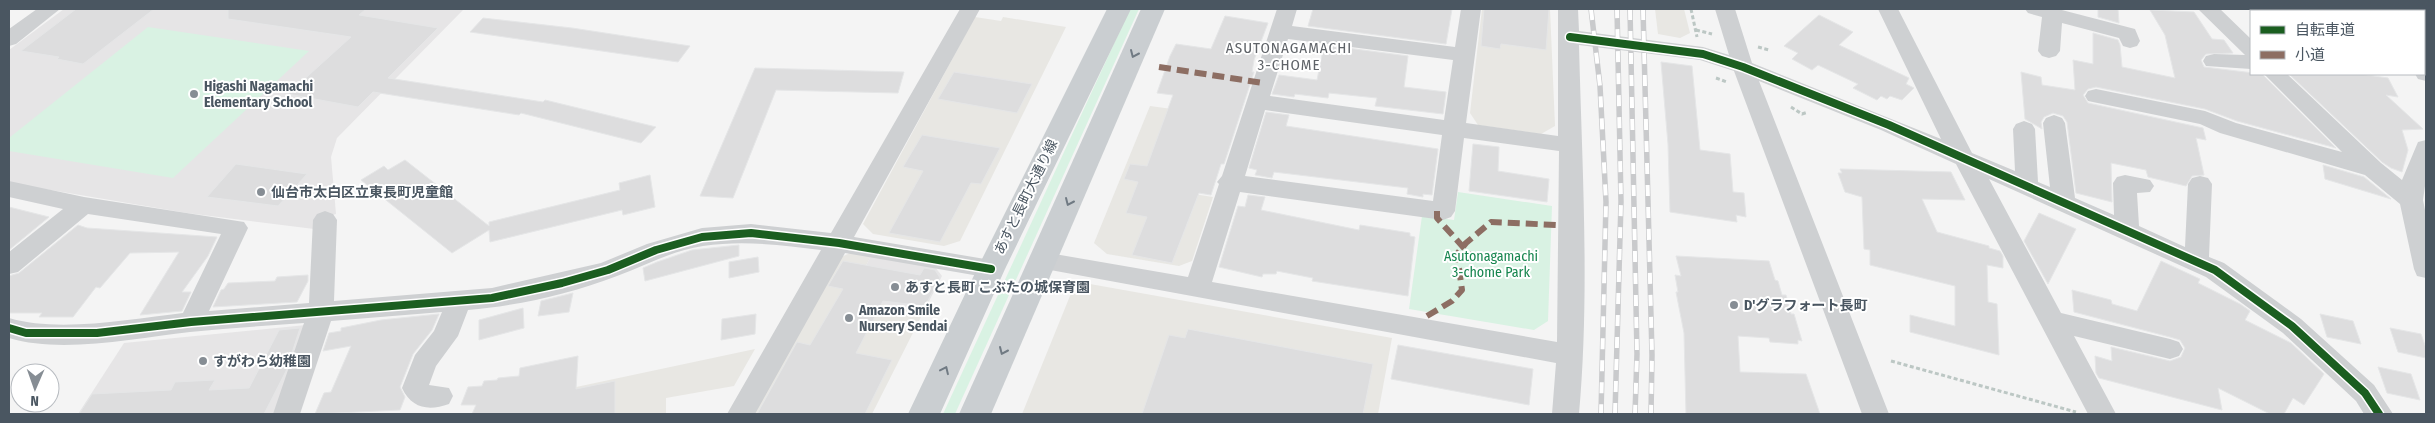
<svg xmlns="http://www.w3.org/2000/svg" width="2435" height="423" font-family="'Fira Sans Condensed','Noto Sans JP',sans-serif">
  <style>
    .commercial { fill: #e8e7e3 }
    .education { fill: #e6e5e6 }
    .green { fill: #d9f2e3 }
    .building { fill: #ddddde; stroke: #e5e6e7 }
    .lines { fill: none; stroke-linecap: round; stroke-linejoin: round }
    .path { stroke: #bcc7c4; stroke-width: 3; stroke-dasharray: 4 2.5; stroke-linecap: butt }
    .minor { fill: #ced0d2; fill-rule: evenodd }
    .major { fill: #caced1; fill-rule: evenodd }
    .rail-casing { stroke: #c9cacc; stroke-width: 5.5 }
    .rail { stroke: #fff; stroke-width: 4; stroke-dasharray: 11; stroke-linecap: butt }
    .quiet { stroke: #8d6e63; stroke-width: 6; stroke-dasharray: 12 6; stroke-linecap: butt }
    .cycleway-casing { stroke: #fff; stroke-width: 11 }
    .cycleway { stroke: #1b5e20; stroke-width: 8 }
    .oneway { stroke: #707a83 }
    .poi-dot { fill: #868d94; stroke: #fff; stroke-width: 2 }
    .labels { text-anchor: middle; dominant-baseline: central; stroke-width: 4; stroke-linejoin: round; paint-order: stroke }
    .poi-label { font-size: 14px; font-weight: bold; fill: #4a5661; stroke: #fff; text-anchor: start }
    .street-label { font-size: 14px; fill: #4a5661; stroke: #fff }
    .park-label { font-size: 14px; fill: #17864f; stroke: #fff }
    .neighbourhood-label { font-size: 15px; letter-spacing: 1px; fill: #5f6368; stroke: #fff }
  </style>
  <rect width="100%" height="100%" fill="#f4f4f4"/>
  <!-- commercial -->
  <g class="commercial">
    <path d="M1482 9H1550L1555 126 1541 134 1478 125 1470 113Z"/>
    <path d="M1655 9H1684L1690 33 1680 38 1658 34Z"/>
    <path d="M975 17 1001 21 1003 17 1066 27 960 241 944 246 873 234 863 224Z"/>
    <path d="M1150 106 1187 111 1148 187 1213 197 1192 261 1179 266 1107 254 1094 243Z"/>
    <path d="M850 253 871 256 849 298 924 311 872 414H751L839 258Z"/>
    <path d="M1090 284 1392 338 1378 414H1022L1072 291Z"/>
    <path d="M755 349 734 386 666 398V414H500L506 402Z"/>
  </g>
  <!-- education -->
  <g class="education">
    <path d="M64 9H464L337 138 331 157 336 214 315 220 314 229 187 213 9 183V50Z"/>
    <path d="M871 256 935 267 942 276 924 311 849 298Z"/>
    <path d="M306 325 276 414H78L124 343Z"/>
  </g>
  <!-- green -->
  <g class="green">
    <path d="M1130 9H1139L955 414H943Z"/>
    <path d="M148 27 309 51 173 178 9 151V138Z"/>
    <path d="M1458 192 1552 206 1548 321 1534 330 1409 309 1422 216 1454 220Z"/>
  </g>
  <!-- building -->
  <g class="building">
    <path d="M76 9H154L83 64 57 59 59 57 21 51Z"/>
    <path d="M228 9H366L359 15 438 28 388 78 543 102 545 100 656 127 641 143 521 113 519 115 373 92 358 107 288 94 351 37 228 19Z"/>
    <path d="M1313 9H1452L1446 44 1308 26Z"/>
    <path d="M1484 9H1549L1546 50 1501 44 1500 49 1481 46Z"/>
    <path d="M2098 9H2118L2119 23 2098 17Z"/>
    <path d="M2150 10 2194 12 2212 39 2224 40 2233 53 2206 54 2201 60 2204 67 2262 74 2336 148 2237 121 2205 109 2096 87 2088 89 2083 95 2088 103 2203 128 2206 140 2196 138 2204 175 2192 176 2186 186 2148 177 2146 170 2111 163 2112 202 2076 193 2067 122 2063 116 2053 113 2044 117 2041 122 2042 129 2025 119 2021 72 2041 77 2042 85 2075 90 2073 60 2093 64V33L2118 40 2120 45 2122 67 2175 78 2165 35Z"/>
    <path d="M1819 15 1853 32 1839 45 1909 78 1906 84 1914 88 1902 100 1890 96 1887 99 1881 96 1877 100 1853 88 1858 84 1818 65 1812 70 1792 59 1798 53 1784 46Z"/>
    <path d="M1225 16 1268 23 1254 60 1252 72H1254L1224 164H1221L1211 195 1199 193 1172 263 1132 255 1147 217 1126 213 1138 182 1124 179 1130 164 1147 166 1173 95 1157 93 1170 56 1176 44 1211 49Z"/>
    <path d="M483 18 572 28 690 46 678 62 470 32Z"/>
    <path d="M1324 45 1408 56 1404 87 1446 92 1443 114 1375 106 1377 98 1329 93 1328 98 1295 94 1294 97 1272 94 1279 75 1317 80Z"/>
    <path d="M1661 62 1692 66 1700 150 1730 154 1733 192 1744 193 1746 217 1736 215 1737 222 1670 212 1668 144Z"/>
    <path d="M755 68 904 72 898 93 776 90 733 198 700 196Z"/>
    <path d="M954 72 1032 84 1017 113 938 99Z"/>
    <path d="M2289 74H2360L2388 78 2398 97 2386 95 2423 129 2402 130 2408 150 2402 172 2391 168 2382 162Z"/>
    <path d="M1266 112 1289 115 1286 126 1438 149 1432 195 1423 194V197L1407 194 1408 188 1274 172 1272 178 1255 175 1257 170 1249 168Z"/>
    <path d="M922 135 1000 148 981 184 971 183 940 242 889 233 923 171 903 167Z"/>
    <path d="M1473 144 1499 147 1498 171 1549 179 1547 202 1469 191Z"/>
    <path d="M405 160 489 226V222L620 190 619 183 650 175 655 207 623 215 622 210 490 242 489 230 452 253 361 180 384 166 388 170Z"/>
    <path d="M236 164 307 174 278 206 207 197Z"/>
    <path d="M2323 165 2364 177 2391 199 2325 179Z"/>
    <path d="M1840 169 1951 172 1965 200 1922 199 1937 232 1989 246V248L2000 251 2003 256V268L1987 265 1988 302 1997 304 1999 355 1910 332V315L1955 326V286L1870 265V250L1864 249 1862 197 1845 192 1838 173H1842Z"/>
    <path d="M1248 195 1265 197 1261 210 1359 230 1360 225 1410 233V236L1415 237 1408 296 1312 281 1313 278 1277 271 1276 274H1263L1262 277 1219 267 1238 206 1245 207Z"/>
    <path d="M9 207 49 217 9 250Z"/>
    <path d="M2039 213 2076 229 2048 284 2024 241Z"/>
    <path d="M78 225 87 228 217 237 208 256 182 292H191L182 311 140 315 179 252 130 253 100 288 96 287 73 317H39L42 313H9V276L19 273Z"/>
    <path d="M739 245V256L645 281 643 268 657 262 692 250Z"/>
    <path d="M1676 256 1769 261 1775 280 1778 281 1782 295H1786L1791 314H1794L1802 341 1798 340V344L1770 342 1769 338 1738 336 1740 372 1806 374 1820 414H1686L1684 333 1676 292H1678L1675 275 1681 276Z"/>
    <path d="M758 257 759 272 729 278V262Z"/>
    <path d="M843 261 920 275 924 268 935 270 940 278 925 306 883 301 856 353 892 360 865 414H757L797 342 810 345 843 289 828 286Z"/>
    <path d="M2161 261 2200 279 2198 283 2240 304 2250 311 2245 320 2291 343 2324 374 2304 405 2293 398 2284 414H2270L2218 388 2222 410 2099 378 2096 373 2095 356 2112 361 2111 347 2170 361 2181 357 2185 348 2180 340 2170 337 2074 312 2072 290 2111 300 2112 304 2137 311Z"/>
    <path d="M308 275V281L297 302 213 307 221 290 224 289 228 283 275 281 277 277Z"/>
    <path d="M573 293 569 312 538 316 541 301Z"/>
    <path d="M523 308 524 328 479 340V320Z"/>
    <path d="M439 314 432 330 413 354 400 387 405 397 400 410 315 414 324 393 331 392 351 346 323 351 329 333 341 331V328L381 320Z"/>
    <path d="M756 314 755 334 721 340 722 319Z"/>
    <path d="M2320 314 2353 321 2361 344 2327 337Z"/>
    <path d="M300 328 286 371 264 414H79L92 394 171 390 175 382 215 380 209 390 249 388 279 330Z"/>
    <path d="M2390 328 2421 334 2426 348V358L2398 352Z"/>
    <path d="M1188 329 1373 364 1363 414H1142L1169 335 1185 338Z"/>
    <path d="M1398 345 1533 369 1529 405 1391 379Z"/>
    <path d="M578 356 576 389 615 381V414H472L476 405H461L468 387 482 386 484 381 497 380 498 378 519 376 520 368Z"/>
    <path d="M2378 367 2411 374 2420 400 2387 393Z"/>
  </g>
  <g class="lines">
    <!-- path -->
    <g class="path">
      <path d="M1691 9 1697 37"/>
      <path d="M1696 30 1712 34"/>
      <path d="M1758 47 1769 50"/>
      <path d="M1716 78 1727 82"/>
      <path d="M1791 107 1802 114 1808 112"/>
      <path d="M1891 361 2076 412"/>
    </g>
    <!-- minor -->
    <g class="minor">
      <path d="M37 9H60L16 44 9 46V29Z"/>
      <path d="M960 9H980L854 237 991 260 1000 262 1003 269 1000 276 991 278 845 253 755 414H727L821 250C781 245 743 240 703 246 673 250 645 266 617 276 570 294 517 306 468 310L458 336 436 366 429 385 449 388 453 396 449 404C429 411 412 409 402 388L415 355 434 331 442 312 331 321 300 414H273L304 323C266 326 228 328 190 332 135 338 62 354 9 338V318C59 333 131 319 183 313L221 234 88 214 18 272 9 274V252L63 209 9 197V181L84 197 244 222 248 228 209 311 309 303 313 220 317 214 325 211 333 214 337 220 334 301 492 288 601 263 647 244 702 228 751 224 831 233Z"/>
      <path d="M1277 9H1297L1292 26 1455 47 1461 9H1481L1466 123 1558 136V9H1578L1579 31 1703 47 1729 55 1715 9H1735L1752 63 1941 139 1878 9H1898L1972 153 2015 171 2013 129 2016 124 2024 121 2032 124 2035 129 2038 182 2050 187 2043 123 2046 118 2054 115 2062 118 2065 123 2075 198 2114 215 2113 183 2117 177 2125 175 2150 180 2154 186 2150 192 2137 193 2139 226 2185 247 2188 184 2192 178 2200 176 2208 178 2212 184 2209 257 2224 263 2301 319 2374 385 2393 414H2364L2356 401 2283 333 2206 277 1989 179 2061 313 2170 339 2179 342 2183 349 2179 356 2170 359 2074 336 2116 414H2088L1956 164 1881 130 1759 81 1889 414H1862L1734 71 1700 60 1579 45C1582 166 1590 292 1579 414H1552L1556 363 1034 267 1031 261 1034 255 1043 252 1188 277 1219 184 1217 182 1222 176ZM1288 39 1453 60 1444 120 1270 96ZM1265 110 1442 135 1433 201 1245 176ZM1464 138 1559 151 1557 342 1212 282 1240 192 1443 220 1451 217 1455 211Z"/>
      <path d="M2025 9H2058L2135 29 2140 41 2137 46 2130 48 2123 46 2119 38 2062 23 2060 51 2056 56 2049 58 2042 56 2038 51 2042 17 2028 13Z"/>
      <path d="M2198 9H2220L2251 39V69L2206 66 2203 61 2206 56 2214 54 2245 55Z"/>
      <path d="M2262 9H2282L2283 11H2263Z"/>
      <rect x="2392" y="9" width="20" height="2"/>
      <path d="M2424 62 2426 63V81L2418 79 2415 74H2424Z"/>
      <path d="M2264 74H2287L2381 163 2402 180 2418 142 2426 140V179L2423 200 2426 215V278L2417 276 2414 269 2400 204 2365 175 2220 133 2200 124 2088 101 2085 96 2088 91 2096 89 2205 111 2236 123 2342 152Z"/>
    </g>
    <!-- major -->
    <g class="major">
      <path d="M1107 9H1131L1005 269 940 414H908L977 269Z"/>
      <path d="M1141 9H1165L991 414H959Z"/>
    </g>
    <defs>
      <g id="rail">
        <path d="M1591 9 1600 86 1606 202 1601 414"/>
        <path d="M1630 9 1637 354 1635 414"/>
        <path d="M1643 9 1652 355 1651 414"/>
        <path d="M1615 414 1621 202 1617 9"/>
      </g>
    </defs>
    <!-- rail casing -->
    <use href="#rail" class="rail-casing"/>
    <!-- rail -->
    <use href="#rail" class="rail"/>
    <!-- quiet -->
    <g class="quiet">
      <path d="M1159 67 1263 83"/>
      <path d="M1437 211V218L1472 257"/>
      <path d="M1427 316 1452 301 1462 290 1457 254 1466 243 1491 222 1557 225"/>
    </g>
    <defs>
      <g id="cycleway">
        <path d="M1570 37 1703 54 1743 67 1889 125 2215 270 2292 326 2365 393 2379 414"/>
        <path d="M9 328 26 333H97L191 322 492 298 562 283 608 270 656 250 702 237 751 233 839 243 991 269"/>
      </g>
    </defs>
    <!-- cycleway casing -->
    <use href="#cycleway" class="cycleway-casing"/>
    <!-- cycleway -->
    <use href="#cycleway" class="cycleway"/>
  </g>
  <!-- one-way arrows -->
  <defs><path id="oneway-chevron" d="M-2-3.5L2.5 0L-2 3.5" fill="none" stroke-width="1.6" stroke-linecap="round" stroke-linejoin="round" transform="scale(1.25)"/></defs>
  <g class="oneway">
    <use href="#oneway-chevron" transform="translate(1134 54) rotate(114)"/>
    <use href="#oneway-chevron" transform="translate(1069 202) rotate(114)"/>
    <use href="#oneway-chevron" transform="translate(1003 351) rotate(114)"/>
    <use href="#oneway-chevron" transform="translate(945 370) rotate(-65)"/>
  </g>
  <!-- markers -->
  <g class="poi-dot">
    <circle cx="194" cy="94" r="5"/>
    <circle cx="261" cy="192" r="5"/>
    <circle cx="895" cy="287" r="5"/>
    <circle cx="1734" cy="305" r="5"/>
    <circle cx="849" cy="318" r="5"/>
    <circle cx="203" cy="361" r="5"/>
  </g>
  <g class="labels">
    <!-- poi labels -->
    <g class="poi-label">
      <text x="204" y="86">Higashi Nagamachi<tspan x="204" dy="16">Elementary School</tspan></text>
      <text x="271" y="192">仙台市太白区立東長町児童館</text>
      <text x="905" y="287">あすと長町 こぶたの城保育園</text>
      <text x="1744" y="305">D'グラフォート長町</text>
      <text x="859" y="310">Amazon Smile<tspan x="859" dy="16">Nursery Sendai</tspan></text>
      <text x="213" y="361">すがわら幼稚園</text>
    </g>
    <!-- street labels -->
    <g class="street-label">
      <text transform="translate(1026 197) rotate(-64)">あすと長町大通り線</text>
    </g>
    <!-- park labels -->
    <g class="park-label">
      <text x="1491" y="256">Asutonagamachi<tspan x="1491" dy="16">3-chome Park</tspan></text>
    </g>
    <!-- neighbourhood labels -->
    <g class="neighbourhood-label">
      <text x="1289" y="48">ASUTONAGAMACHI<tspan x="1289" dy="17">3-CHOME</tspan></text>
    </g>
  </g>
  <!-- border -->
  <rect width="2435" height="423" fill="none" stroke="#4a5661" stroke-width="20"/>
  <!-- legend -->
  <rect x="2250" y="10" width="175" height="65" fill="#ffffff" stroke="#b7bbc0"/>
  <rect x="2260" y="26" width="25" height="8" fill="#1b5e20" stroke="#b7bbc0"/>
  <text x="2295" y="35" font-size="15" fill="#4a5661">自転車道</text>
  <rect x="2260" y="51" width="25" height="8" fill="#8d6e63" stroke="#b7bbc0"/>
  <text x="2295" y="60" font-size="15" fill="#4a5661">小道</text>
  <!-- north arrow -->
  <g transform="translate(35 388) rotate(182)"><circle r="24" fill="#ffffff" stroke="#b7bbc0"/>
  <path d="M0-4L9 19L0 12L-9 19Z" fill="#868d94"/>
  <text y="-8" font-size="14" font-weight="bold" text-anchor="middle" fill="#4a5661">N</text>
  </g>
</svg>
